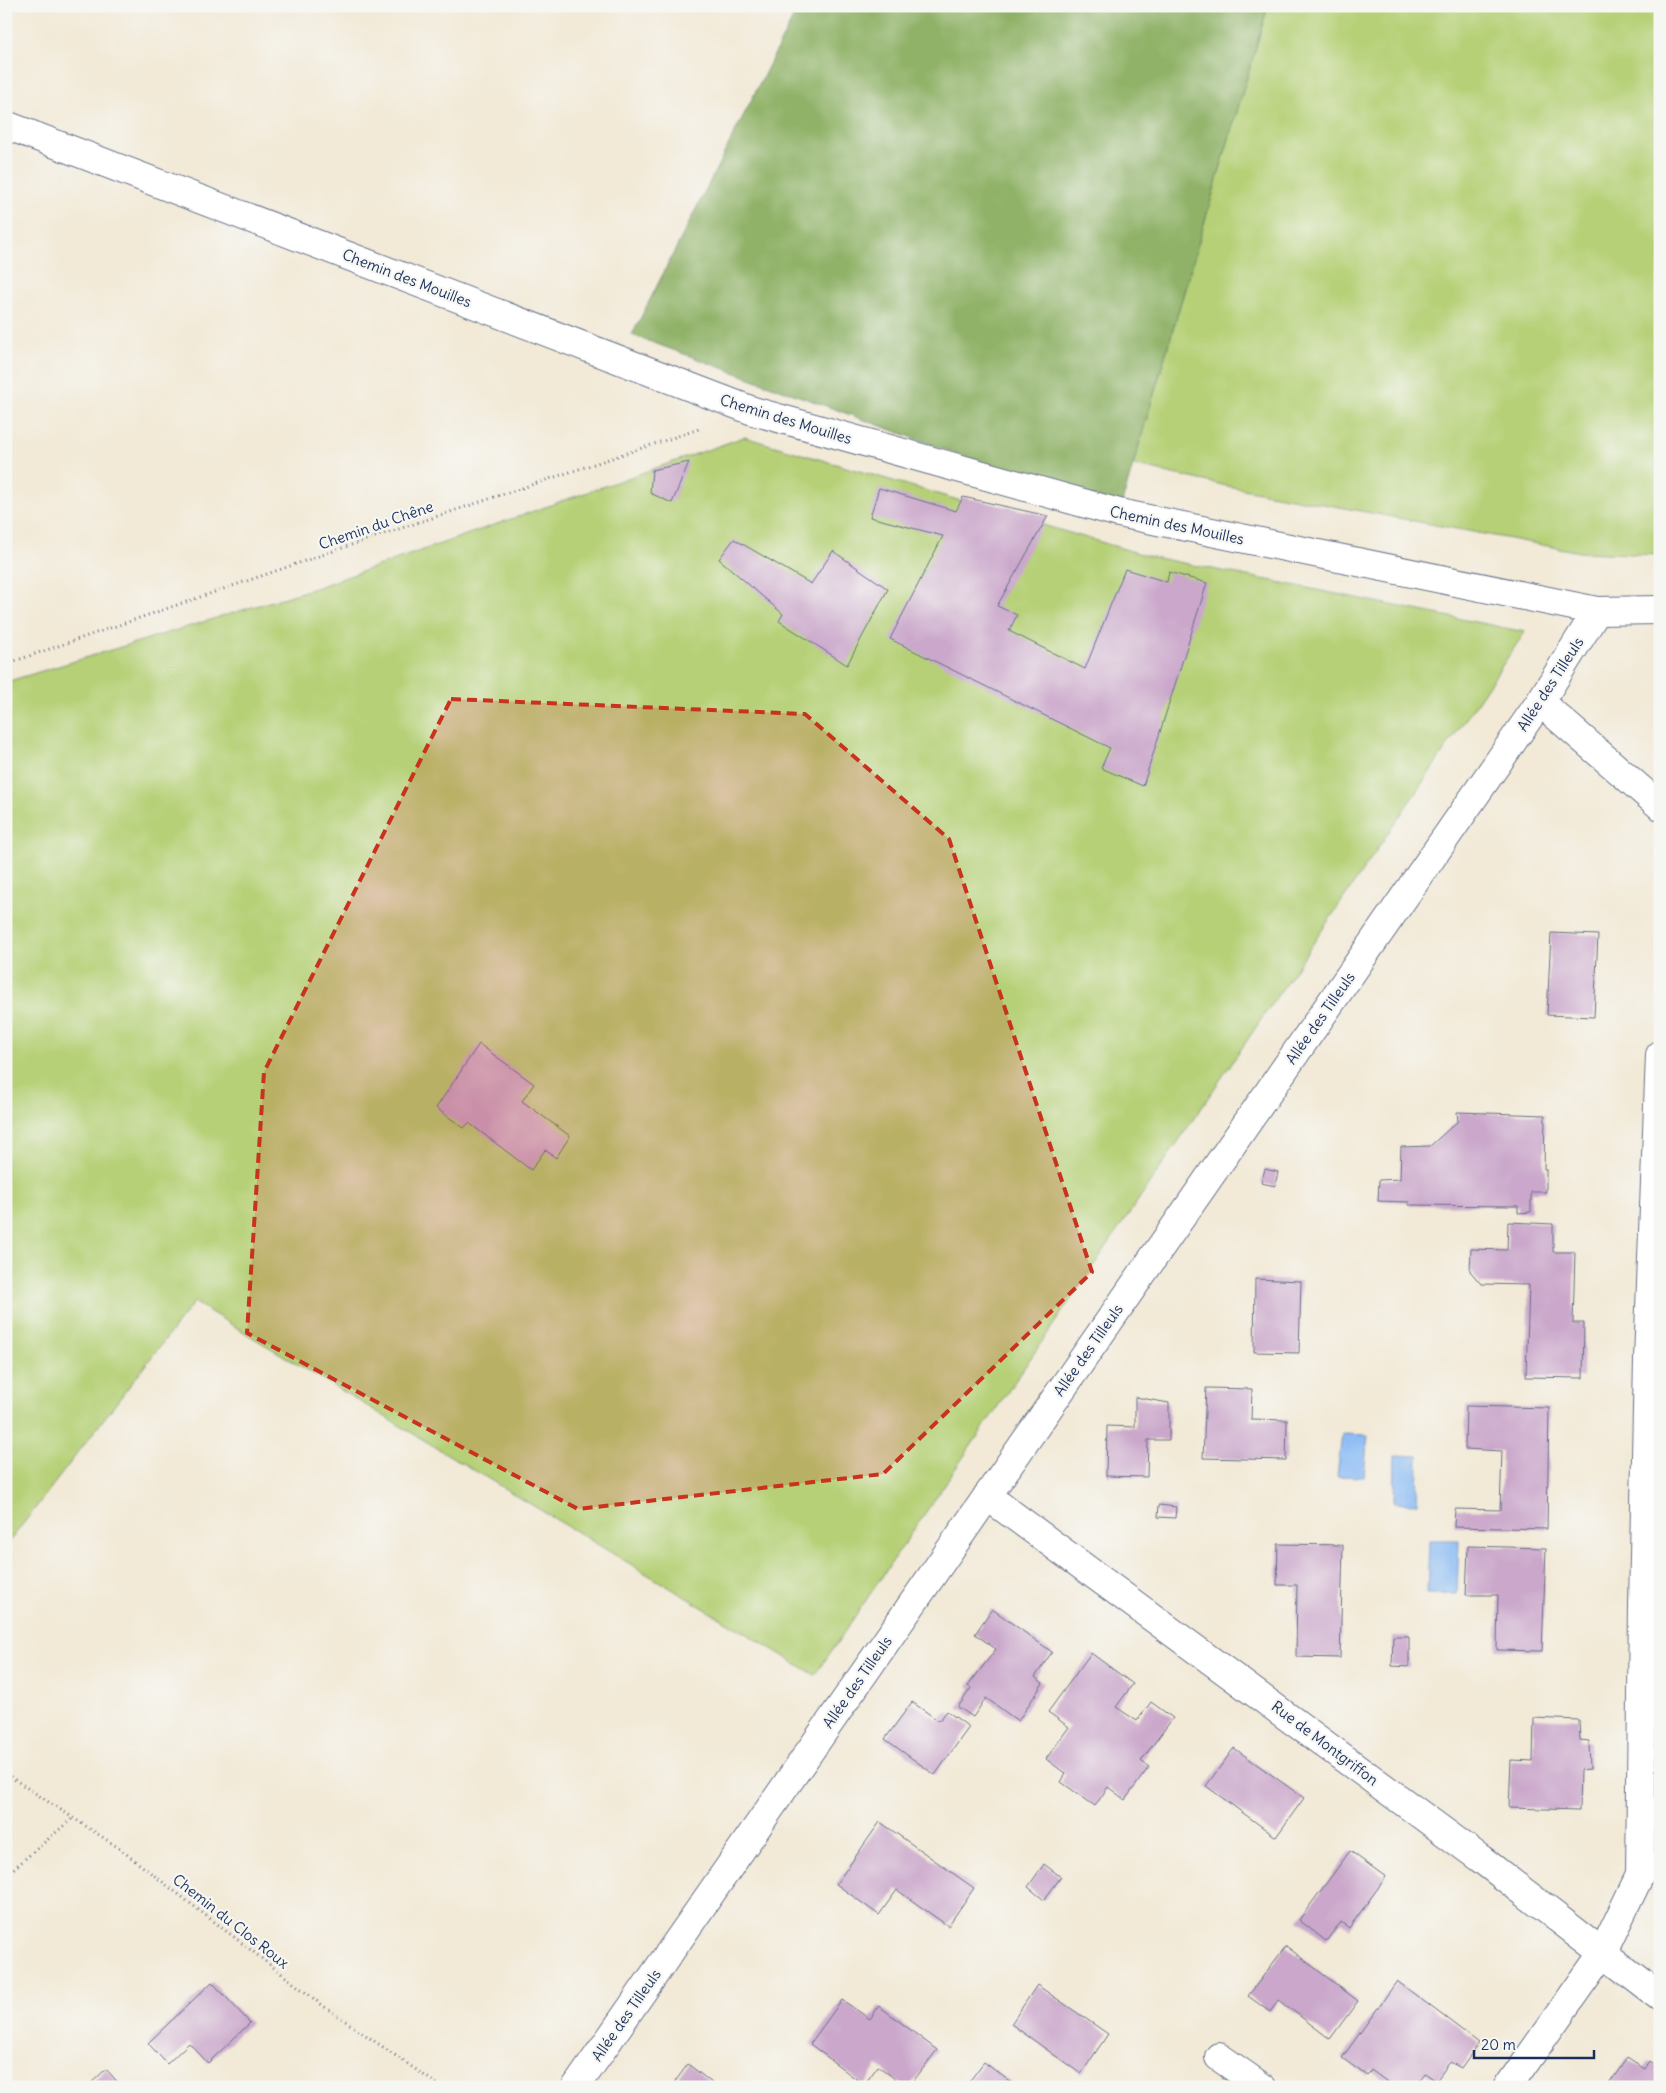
<svg xmlns="http://www.w3.org/2000/svg" width="1666" height="2093" font-family="Delius,sans-serif">
  <style>
    .green { fill: #b5d076; stroke: #68806a }
    .forest { fill: #90b267; stroke: #567062 }
    .water { fill: #87b9f4; stroke: #5174a9 }
    .building { fill: #caa7cb }
    .lines { fill: none; stroke-linecap: round; stroke-linejoin: round }
    .street-casing { stroke: #667088; stroke-width: 30 }
    .path { stroke: #667088; stroke-width: 3; stroke-dasharray: 1 4; stroke-linecap: butt }
    .street { stroke: #fff; stroke-width: 28 }
    .marked { fill: #c8321e; fill-opacity: 0.2; stroke: #c8321e; stroke-width: 4; stroke-dasharray: 10 6; stroke-linejoin: round }
    .labels { text-anchor: middle; dominant-baseline: central; stroke-width: 4.5; stroke-linejoin: round; paint-order: stroke }
    .street-label { font-size: 15px; fill: #1b2f5e; stroke: #f6f6f2 }
  </style>
  <rect width="100%" height="100%" fill="#f6f6f2"/>
  <filter id="ink" filterUnits="userSpaceOnUse"><feTurbulence type="fractalNoise" baseFrequency=".02" numOctaves="2"/><feDisplacementMap in="SourceGraphic" scale="10" xChannelSelector="R" yChannelSelector="G"/><feConvolveMatrix kernelMatrix="1 2 1 2 8 2 1 2 1" color-interpolation-filters="sRGB"/></filter>
  <filter id="wash" filterUnits="userSpaceOnUse"><feTurbulence type="fractalNoise" baseFrequency=".0096" numOctaves="4" result="noise"/><feDisplacementMap in="SourceGraphic" scale="20" xChannelSelector="R" yChannelSelector="G"/><feGaussianBlur stdDeviation="1.12" result="paint"/><feColorMatrix in="noise" values="0 0 0 0 0 0 0 0 0 0 0 0 0 0 0 0 0 1.4 0 .05"/><feComposite in="paint" operator="in"/></filter>
  <g filter="url(#wash)">
    <rect width="100%" height="100%" fill="#f2e9d6"/>
    <!-- green -->
    <g class="green">
      <path d="M1268 6H1660V555L1580 552 1227 486 1133 465Z"/>
      <path d="M744 437 1148 556 1525 632 815 1675 194 1302 6 1546V682L315 588Z"/>
    </g>
    <!-- forest -->
    <path class="forest" d="M799 6H1268L1119 513 632 335Z"/>
    <!-- water -->
    <g class="water">
      <path d="M1342 1434 1368 1435 1364 1477 1337 1476Z"/>
      <path d="M1395 1455 1418 1456 1417 1504 1394 1503Z"/>
      <path d="M1429 1540H1459L1457 1594H1427Z"/>
    </g>
    <g id="blocks">
      <!-- building -->
      <g class="building">
        <path d="M689 462 672 503 650 493 652 470Z"/>
        <path d="M879 488 956 511 963 497 1048 516 997 606 1017 615 1009 631 1085 669 1125 569 1167 582 1169 572 1207 583 1143 786 1101 768 1110 748 890 639 943 536 870 517Z"/>
        <path d="M734 539 811 584 833 551 888 589 847 665 779 621 783 614 719 559Z"/>
        <path d="M1551 933 1598 935 1594 1017 1547 1015Z"/>
        <path d="M479 1044 534 1084 522 1101 570 1136 556 1158 545 1150 531 1170 469 1123 464 1128 436 1108Z"/>
        <path d="M1457 1112 1545 1115 1544 1169H1546V1192H1531V1212L1518 1213V1206L1409 1205V1202L1378 1201 1379 1180 1400 1179 1401 1147 1430 1146 1458 1121Z"/>
        <path d="M1265 1169 1278 1172 1275 1186 1261 1183Z"/>
        <path d="M1508 1222 1553 1224V1252H1575L1573 1323H1584L1583 1378 1526 1377 1529 1285 1481 1284 1470 1271 1471 1249 1507 1250Z"/>
        <path d="M1255 1279 1301 1281 1299 1353 1254 1352Z"/>
        <path d="M1206 1388 1252 1389 1251 1419 1287 1420 1286 1460 1203 1458Z"/>
        <path d="M1135 1397 1169 1403V1440H1148L1147 1477 1106 1476 1107 1426 1135 1427Z"/>
        <path d="M1466 1406 1549 1408 1547 1529 1454 1527 1455 1509 1500 1510 1502 1451 1465 1449Z"/>
        <path d="M1159 1505 1176 1507 1175 1518 1158 1517Z"/>
        <path d="M1278 1544 1343 1545 1340 1658 1296 1657 1297 1585H1277Z"/>
        <path d="M1468 1546 1546 1548 1542 1651 1497 1650 1498 1595H1466Z"/>
        <path d="M992 1609 1052 1652 1035 1677 1043 1683 1018 1721 986 1698 973 1717 958 1707 971 1688 968 1686 996 1649 975 1634Z"/>
        <path d="M1393 1636H1409V1667L1392 1666Z"/>
        <path d="M1091 1653 1133 1684 1116 1707 1137 1721 1151 1702 1173 1718 1141 1761 1149 1767 1125 1800 1108 1787 1095 1806 1061 1782 1066 1774 1046 1759 1069 1727 1048 1712Z"/>
        <path d="M912 1702 939 1721 947 1711 969 1727 935 1775 885 1739Z"/>
        <path d="M1534 1718 1579 1720 1580 1740 1589 1741 1590 1769 1580 1770 1579 1810 1509 1808 1511 1760 1533 1761Z"/>
        <path d="M1234 1748 1304 1798 1276 1837 1206 1786Z"/>
        <path d="M880 1822 974 1888 948 1926 897 1890 879 1915 836 1884Z"/>
        <path d="M1350 1851 1386 1877 1349 1928 1341 1922 1326 1941 1299 1920Z"/>
        <path d="M1044 1864 1061 1877 1044 1900 1028 1887Z"/>
        <path d="M1286 1946 1358 2001 1330 2039 1279 2000 1270 2012 1248 1996Z"/>
        <path d="M1397 1981 1479 2043 1461 2068 1450 2062 1436 2081 1425 2073 1415 2087H1394L1371 2070 1367 2076 1342 2058Z"/>
        <path d="M212 1982 250 2023 208 2063 189 2043 167 2064 148 2043Z"/>
        <path d="M1037 1985 1108 2034 1081 2074 1011 2024Z"/>
        <path d="M842 2000 870 2019 879 2006 937 2050 909 2087H906L878 2066 864 2085 810 2044Z"/>
        <path d="M1627 2058 1644 2069 1649 2062 1660 2070V2087H1607Z"/>
        <path d="M984 2062 1017 2087H965Z"/>
        <path d="M688 2064 717 2087H671Z"/>
        <path d="M106 2069 122 2087H87Z"/>
      </g>
    </g>
  </g>
  <g filter="url(#ink)">
    <use href="#blocks" fill-opacity="0" stroke="#667088" stroke-width="1"/>
    <g class="lines">
      <defs>
        <g id="street">
          <path d="M6 125 753 411 1119 513 1597 611 1660 610"/>
          <path d="M1540 702 1660 806"/>
          <path d="M987 1496 1481 1859 1660 1997"/>
          <path d="M1219 2057 1262 2087"/>
          <path d="M576 2087 1540 702 1597 611"/>
          <path d="M1508 2087 1602 1954 1640 1875 1643 1605 1648 1359 1660 1055"/>
        </g>
      </defs>
      <!-- street casing -->
      <use href="#street" class="street-casing"/>
      <!-- path -->
      <g class="path">
        <path d="M6 664 354 544 699 429"/>
        <path d="M6 1774 116 1846 322 2005 441 2087"/>
        <path d="M6 1875 73 1818"/>
      </g>
      <!-- street -->
      <use href="#street" class="street"/>
    </g>
  </g>
  <!-- marked area -->
  <path class="marked" d="M451 699 805 714 949 839 1092 1272 883 1474 578 1509 247 1333 264 1072Z"/>
  <g class="labels">
    <!-- street labels -->
    <g class="street-label">
      <text transform="translate(407 278) rotate(21)">Chemin des Mouilles</text>
      <text transform="translate(786 419) rotate(17)">Chemin des Mouilles</text>
      <text transform="translate(376 525) rotate(-19)">Chemin du Chêne</text>
      <text transform="translate(1177 525) rotate(12)">Chemin des Mouilles</text>
      <text transform="translate(1550 684) rotate(-57)">Allée des Tilleuls</text>
      <text transform="translate(1320 1018) rotate(-55)">Allée des Tilleuls</text>
      <text transform="translate(1088 1350) rotate(-55)">Allée des Tilleuls</text>
      <text transform="translate(857 1682) rotate(-55)">Allée des Tilleuls</text>
      <text transform="translate(1325 1743) rotate(37)">Rue de Montgriffon</text>
      <text transform="translate(231 1921) rotate(38)">Chemin du Clos Roux</text>
      <text transform="translate(626 2015) rotate(-55)">Allée des Tilleuls</text>
    </g>
  </g>
  <!-- margin -->
  <rect width="1666" height="2093" fill="none" stroke="#f6f6f2" stroke-width="25"/>
  <!-- scale -->
  <path d="M1474 2050v8h120v-8" fill="none" stroke="#1b2f5e" stroke-width="2.5"/>
  <text x="1481" y="2050" font-size="15" fill="#1b2f5e" stroke="#f6f6f2" stroke-width="4" paint-order="stroke">20 m</text>
</svg>
